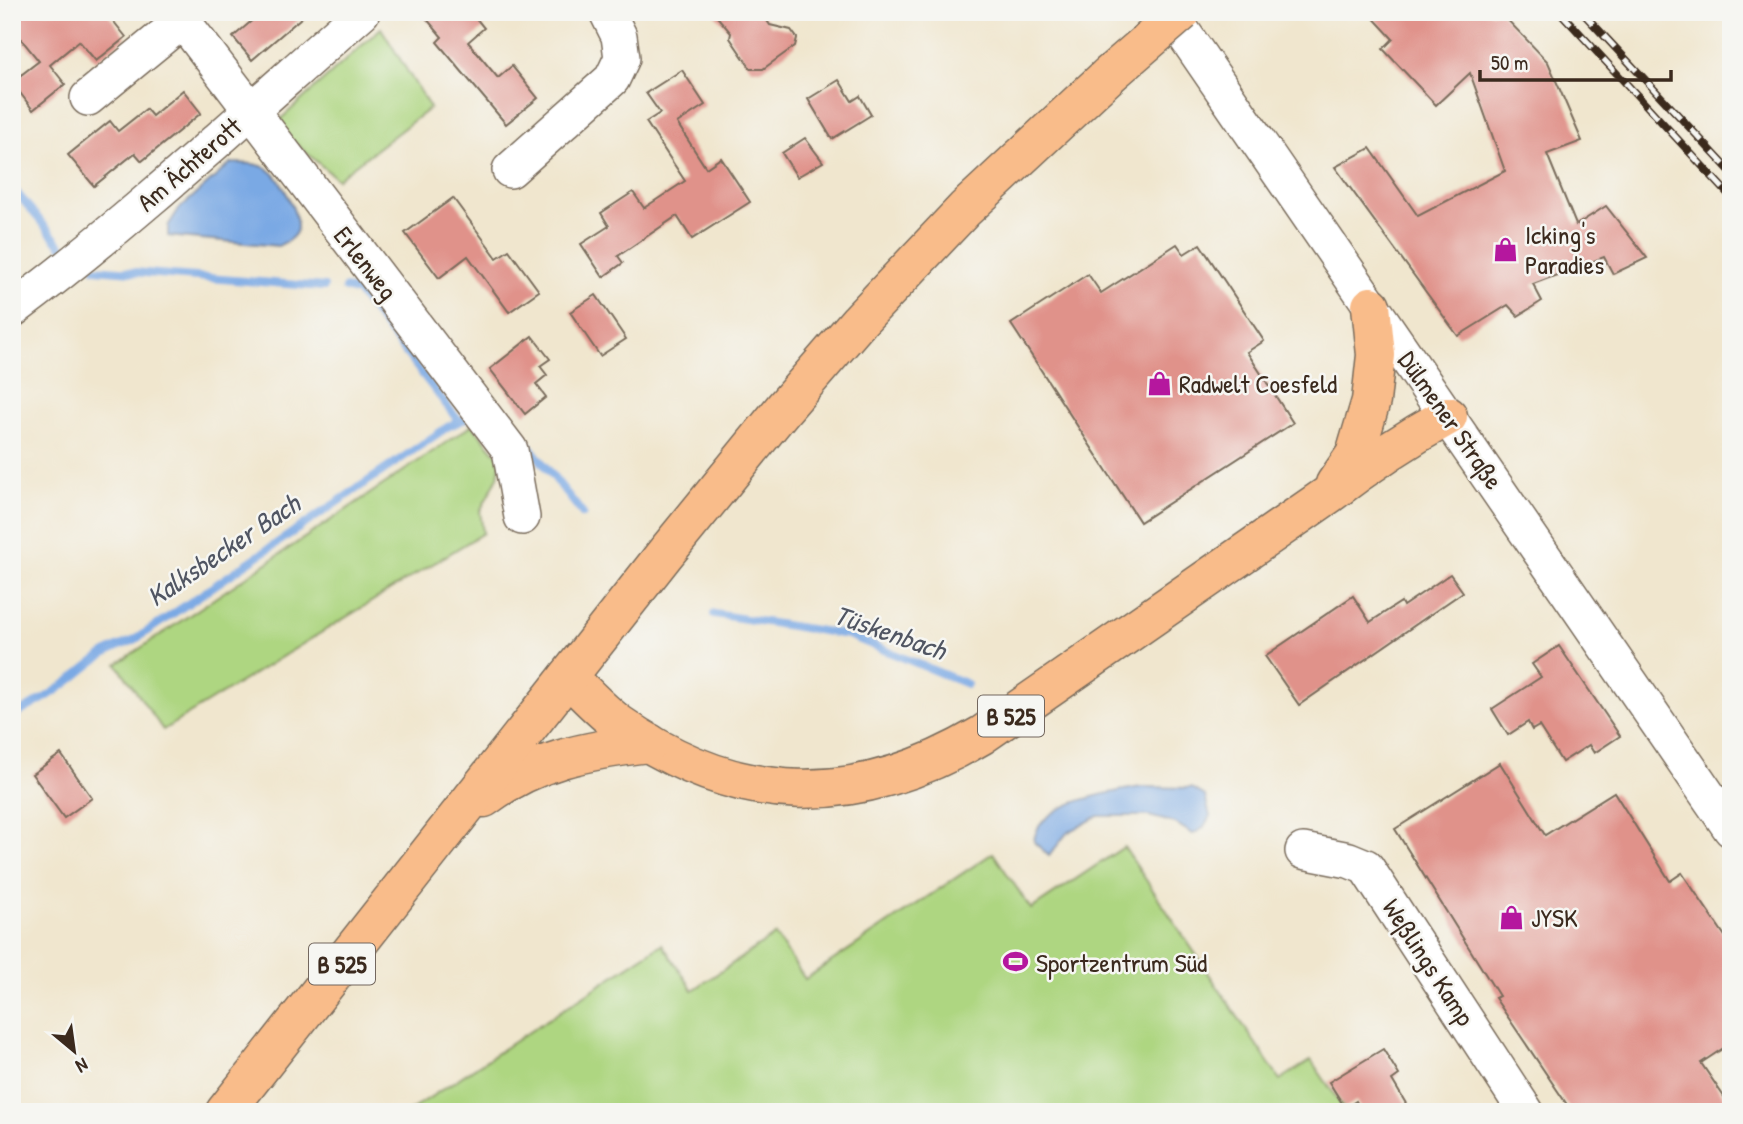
<svg xmlns="http://www.w3.org/2000/svg" width="1743" height="1124" font-family="'Patrick Hand',sans-serif">
  <style>
    .green { fill: #aed681; stroke: #748050; stroke-width: 2 }
    .water { fill: #7aa9e4; stroke: #5a6a81; stroke-width: 2 }
    .lines { fill: none; stroke-linecap: round; stroke-linejoin: round }
    .stream { stroke: #7aa9e4; stroke-width: 8 }
    .building { fill: #e0928a }
    .minor-casing { stroke: #7a6c5c; stroke-width: 38 }
    .major-casing { stroke: #7a6c5c; stroke-width: 41 }
    .minor { stroke: #fff; stroke-width: 35 }
    .major { stroke: #f9bc8a; stroke-width: 38 }
    .rail-casing { stroke: #3b2a1e; stroke-width: 8 }
    .rail { stroke: #f6f6f2; stroke-width: 5; stroke-dasharray: 16; stroke-linecap: butt }
    .major-bridge-casing { stroke: #7a6c5c; stroke-width: 41; stroke-linecap: butt }
    .major-bridge { stroke: #f9bc8a; stroke-width: 38 }
    .labels { text-anchor: middle; dominant-baseline: central; stroke-width: 5; stroke-linejoin: round; paint-order: stroke }
    .shield { fill: #f6f6f2; stroke: #73675e; stroke-width: 2 }
    .shield-label { font-size: 24px; font-weight: bold; fill: #3b2a1e }
    .street-label { font-size: 26px; fill: #3b2a1e; stroke: #f6f6f2 }
    .poi-label { font-size: 26px; fill: #3b2a1e; stroke: #f6f6f2; text-anchor: start }
    .water-label { font-size: 28px; font-style: italic; fill: #515663; stroke: #f6f6f2 }
  </style>
  <rect width="100%" height="100%" fill="#f6f6f2"/>
  <filter id="ink" filterUnits="userSpaceOnUse"><feTurbulence type="fractalNoise" baseFrequency=".0143" numOctaves="2"/><feDisplacementMap in="SourceGraphic" scale="14" xChannelSelector="R" yChannelSelector="G"/><feConvolveMatrix kernelMatrix="1 2 1 2 8 2 1 2 1" color-interpolation-filters="sRGB"/></filter>
  <filter id="wash" filterUnits="userSpaceOnUse"><feTurbulence type="fractalNoise" baseFrequency=".00686" numOctaves="4" result="noise"/><feDisplacementMap in="SourceGraphic" scale="28" xChannelSelector="R" yChannelSelector="G"/><feGaussianBlur stdDeviation="1.57" result="paint"/><feColorMatrix in="noise" values="0 0 0 0 0 0 0 0 0 0 0 0 0 0 0 0 0 1.4 0 .05"/><feComposite in="paint" operator="in"/></filter>
  <g filter="url(#wash)">
    <rect width="100%" height="100%" fill="#f0e6ce"/>
    <!-- green -->
    <g class="green">
      <path d="M381 28 430 108 337 179 274 125Z"/>
      <path d="M472 425 501 459 498 477 480 511 483 533 163 730 117 664Z"/>
      <path d="M1124 847 1280 1080 1311 1060 1346 1112H408L662 944 693 990 775 935 805 979 993 853 1031 909Z"/>
    </g>
    <!-- water -->
    <g class="water">
      <path d="M231 163C245 164 262 162 273 173 283 182 298 215 297 228 296 238 285 242 278 246L168 236V226L179 209Z"/>
      <path d="M1141 787 1192 788 1205 796 1210 816 1203 828 1193 834 1175 823 1149 816H1098L1067 833 1049 856 1034 842C1036 802 1110 793 1141 787Z"/>
    </g>
    <g class="lines">
      <!-- stream -->
      <g class="stream">
        <path d="M12 187 63 248"/>
        <path d="M95 269 324 287"/>
        <path d="M345 288 358 292 459 421"/>
        <path d="M519 433 583 514"/>
        <path d="M714 614 848 635 967 684"/>
        <path d="M12 717C28 707 45 699 60 688 88 669 98 652 133 641L449 426 467 418"/>
      </g>
    </g>
    <g id="blocks">
      <!-- building -->
      <g class="building">
        <path d="M12 12H106L126 37 96 61 79 41 50 65 65 84 33 110 12 82 39 61 12 28Z"/>
        <path d="M262 12H308L252 60 233 37Z"/>
        <path d="M421 12H471L484 28 468 42 498 78 512 66 538 98 506 124 437 42 442 37Z"/>
        <path d="M713 12H761L770 25 791 30 797 38 795 46 763 69H751L730 38 731 33Z"/>
        <path d="M1368 12H1500L1548 62 1582 141 1547 154 1576 225 1606 206 1647 258 1613 274 1604 257 1533 284 1542 301 1518 316 1508 305 1458 336 1335 167 1370 148 1418 216 1505 171 1470 73 1436 105 1383 49 1393 39Z"/>
        <path d="M682 70 705 105 677 123 706 168 721 158 750 202 692 239 677 216 618 256 623 263 603 277 581 244 609 226 601 213 633 192 644 208 685 181 646 122 660 113 646 93Z"/>
        <path d="M839 80 852 101 860 96 871 115 832 139 808 99Z"/>
        <path d="M183 90 201 113 142 161 135 153 94 186 68 155 110 121 118 131 146 109 152 116Z"/>
        <path d="M805 138 823 162 797 177 782 153Z"/>
        <path d="M453 198 497 258 509 250 539 291 509 312 468 256 439 278 405 233Z"/>
        <path d="M1177 244 1184 254 1200 244 1264 341 1247 352 1293 423 1140 522 1011 324 1088 274 1101 293Z"/>
        <path d="M596 295 626 339 600 356 570 312Z"/>
        <path d="M532 336 550 359 540 366 547 375 536 384 546 397 525 414 490 369Z"/>
        <path d="M1450 574 1463 592 1299 705 1265 656 1353 596 1370 622 1401 602 1403 606Z"/>
        <path d="M1559 646 1620 736 1594 753 1589 745 1562 762 1539 726 1532 730 1528 722 1508 735 1492 709 1541 677 1532 664Z"/>
        <path d="M61 754 92 798 64 818 32 774Z"/>
        <path d="M1500 763 1545 835 1614 792 1670 881 1682 873 1731 945V1043L1701 1063 1731 1107V1112H1572L1495 998 1499 996 1395 829Z"/>
        <path d="M1383 1049 1399 1075 1392 1080 1411 1112H1362L1356 1101 1345 1108 1329 1082Z"/>
      </g>
    </g>
  </g>
  <g filter="url(#ink)">
    <use href="#blocks" fill-opacity="0" stroke="#7a6c5c" stroke-width="2"/>
    <g class="lines">
      <defs>
        <g id="minor">
          <path d="M176 12 510 450 522 517"/>
          <path d="M1169 12 1731 829"/>
          <path d="M88 98 182 21"/>
          <path d="M510 170 612 79 622 58 619 36 607 12"/>
          <path d="M12 310C135 218 247 113 362 12"/>
          <path d="M1303 851 1349 860 1366 867 1526 1112"/>
        </g>
        <g id="major">
          <path d="M1335 484 1355 455 1371 401 1376 355 1371 306"/>
          <path d="M568 677C584 692 601 711 619 724 739 808 857 809 982 735L1328 495C1367 465 1406 439 1448 416"/>
          <path d="M484 798C534 760 587 750 649 743"/>
          <path d="M225 1112 664 555 783 409 859 321 965 209 1109 75"/>
        </g>
      </defs>
      <!-- minor casing -->
      <use href="#minor" class="minor-casing"/>
      <!-- major casing -->
      <use href="#major" class="major-casing"/>
      <!-- minor -->
      <use href="#minor" class="minor"/>
      <!-- major -->
      <use href="#major" class="major"/>
      <defs>
        <g id="rail">
          <path d="M1560 12 1731 197"/>
          <path d="M1582 12 1731 172"/>
        </g>
      </defs>
      <!-- rail casing -->
      <use href="#rail" class="rail-casing"/>
      <!-- rail -->
      <use href="#rail" class="rail"/>
      <defs>
        <path id="major-bridge" d="M1109 75 1182 12"/>
      </defs>
      <!-- major-bridge casing -->
      <use href="#major-bridge" class="major-bridge-casing"/>
      <!-- major-bridge -->
      <use href="#major-bridge" class="major-bridge"/>
    </g>
  </g>
  <!-- icons -->
  <defs>
    <symbol id="shop-bare" viewBox="-9 -9 18 18"><path d="M-5-2.5h2.3a2.7 3.5 0 0 1 5.4 0H5L5.5 6h-11ZM-1.5-2.5h3a1.5 2.3 0 0 0-3 0Z" fill="#b5179e" stroke="#f6f6f2" stroke-width="2.5" paint-order="stroke"/></symbol>
    <symbol id="stadium-bare" viewBox="-9 -9 18 18"><path d="M0-5a6.5 5 0 1 0 0 10a6.5 5 0 1 0 0-10ZM-3.5-1.8h7v3.6h-7Z" fill="#b5179e" stroke="#f6f6f2" stroke-width="2.5" paint-order="stroke"/></symbol>
  </defs>
  <g fill-rule="evenodd">
    <use href="#shop-bare" x="1488" y="232" width="35" height="35"/>
    <use href="#shop-bare" x="1142" y="366" width="35" height="35"/>
    <use href="#shop-bare" x="1494" y="900" width="35" height="35"/>
    <use href="#stadium-bare" x="998" y="944" width="35" height="35"/>
  </g>
  <g class="labels">
    <!-- shield labels -->
    <g class="shield">
      <rect x="978" y="695.5" width="66" height="41" rx="5"/>
      <rect x="309" y="943.5" width="66" height="41" rx="5"/>
    </g>
    <g class="shield-label">
      <text x="1011" y="716">B 525</text>
      <text x="342" y="964">B 525</text>
    </g>
    <!-- street labels -->
    <g class="street-label">
      <text transform="translate(189 164) rotate(-41)">Am Ächterott</text>
      <text transform="translate(366 263) rotate(52)">Erlenweg</text>
      <text transform="translate(1451 420) rotate(55)">Dülmener Straße</text>
      <text transform="translate(1429 962) rotate(57)">Weßlings Kamp</text>
    </g>
    <!-- poi labels -->
    <g class="poi-label">
      <text x="1525" y="234">Icking's<tspan x="1525" dy="30">Paradies</tspan></text>
      <text x="1179" y="383">Radwelt Coesfeld</text>
      <text x="1531" y="917">JYSK</text>
      <text x="1036" y="962">Sportzentrum Süd</text>
    </g>
    <!-- water labels -->
    <g class="water-label">
      <text transform="translate(223 550) rotate(-34)">Kalksbecker Bach</text>
      <text transform="translate(890 632) rotate(19)">Tüskenbach</text>
    </g>
  </g>
  <!-- margin -->
  <rect width="1743" height="1124" fill="none" stroke="#f6f6f2" stroke-width="42"/>
  <!-- north arrow -->
  <g transform="translate(74 1051) rotate(151)" stroke="#f6f6f2" stroke-width="5" paint-order="stroke">
  <path d="M0-5L12 26L0 18L-12 26Z" fill="#3b2a1e"/>
  <text y="-10" font-size="19" font-weight="bold" text-anchor="middle" fill="#3b2a1e">N</text>
  </g>
  <!-- scale -->
  <path d="M1480 70v10h191v-10" fill="none" stroke="#3b2a1e" stroke-width="3.5"/>
  <text x="1491" y="70" font-size="21" fill="#3b2a1e" stroke="#f6f6f2" stroke-width="5" paint-order="stroke">50 m</text>
</svg>
